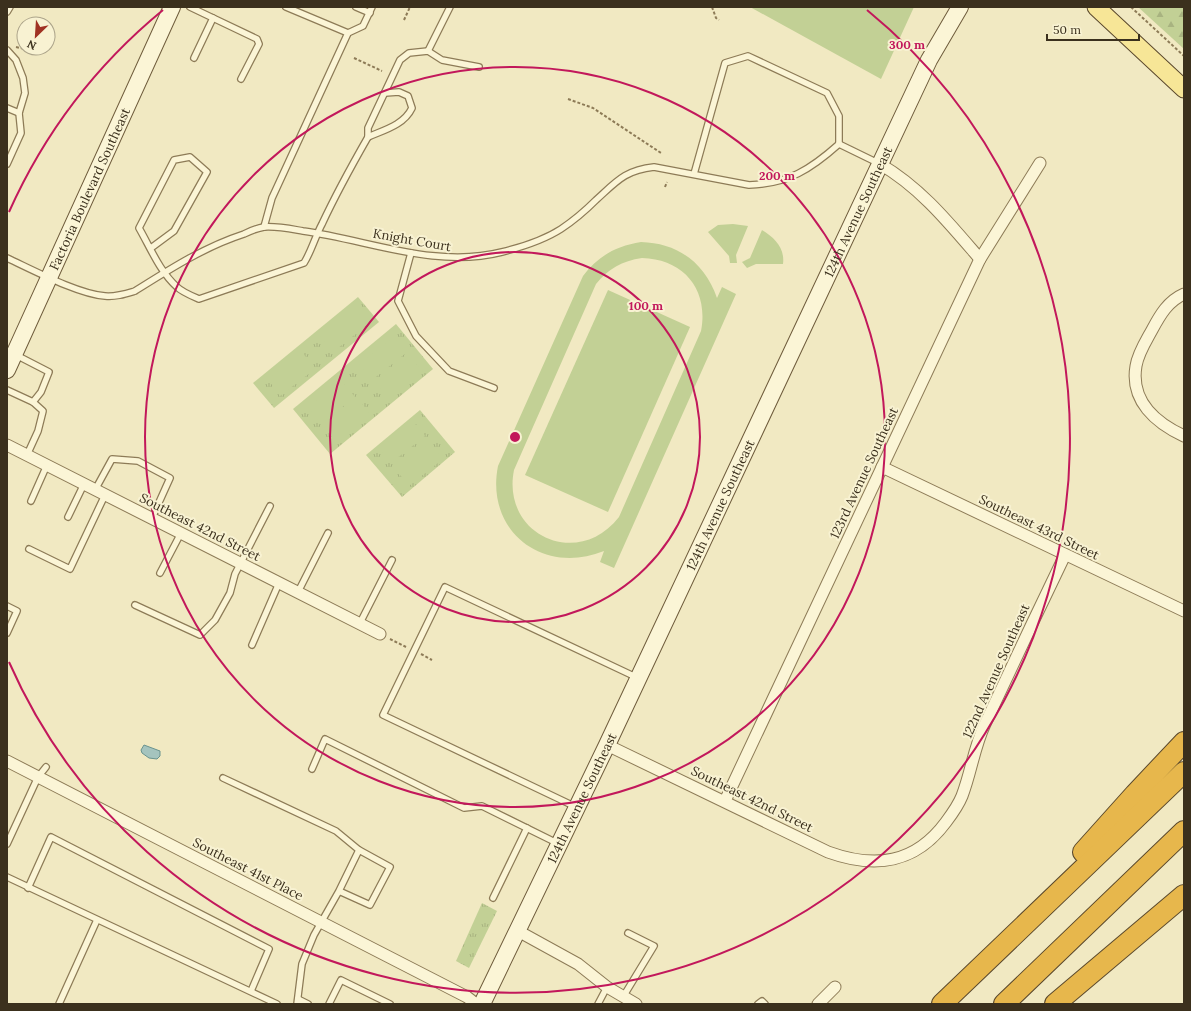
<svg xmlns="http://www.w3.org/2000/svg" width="1191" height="1011" font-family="Lora,serif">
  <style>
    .forest { fill: url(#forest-firs) }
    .park { fill: url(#park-tufts) }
    .garden { fill: #c2d095; fill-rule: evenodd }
    .water { fill: #a5c4be; stroke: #6a938e }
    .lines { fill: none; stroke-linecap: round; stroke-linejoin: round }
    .lane-casing { stroke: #8d7b57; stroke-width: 8 }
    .street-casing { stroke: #8d7b57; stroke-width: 13 }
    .secondary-casing { stroke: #6e5b3b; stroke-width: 18 }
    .primary-casing { stroke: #5a482c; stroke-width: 19 }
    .highway-casing { stroke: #5a482c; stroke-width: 22 }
    .path { stroke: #8d7b57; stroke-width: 2; stroke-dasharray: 3 2; stroke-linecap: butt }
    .lane { stroke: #fbf5d6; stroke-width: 5.5 }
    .street { stroke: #fbf5d6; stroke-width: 11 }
    .secondary { stroke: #fbf5d6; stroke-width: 16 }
    .primary { stroke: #f7e697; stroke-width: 17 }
    .highway { stroke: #e7b74c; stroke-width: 20 }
    .ring { fill: none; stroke: #c2185b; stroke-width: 2 }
    .labels { text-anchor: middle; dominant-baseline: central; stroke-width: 4; stroke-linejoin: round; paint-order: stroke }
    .street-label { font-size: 13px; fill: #3b301d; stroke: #f8f2d2 }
    .centre { fill: #c2185b; stroke: #f8f2d2; stroke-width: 2 }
    .ring-label { font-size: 12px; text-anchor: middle; font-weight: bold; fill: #c2185b; stroke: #f8f2d2; stroke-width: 4; stroke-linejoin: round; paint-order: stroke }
  </style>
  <defs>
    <pattern id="forest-firs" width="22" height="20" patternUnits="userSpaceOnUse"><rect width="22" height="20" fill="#c2d095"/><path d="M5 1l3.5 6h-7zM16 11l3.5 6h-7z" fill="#a8b380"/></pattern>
    <pattern id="park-tufts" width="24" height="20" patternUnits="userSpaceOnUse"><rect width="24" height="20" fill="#c2d095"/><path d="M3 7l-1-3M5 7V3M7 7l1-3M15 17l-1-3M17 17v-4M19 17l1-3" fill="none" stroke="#a8b380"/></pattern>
  </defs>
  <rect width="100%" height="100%" fill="#f1e9c2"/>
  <!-- forest -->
  <path class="forest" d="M1138 7H1184V49Z"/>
  <!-- park -->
  <g class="park">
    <path d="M358 297 379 322 274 408 253 383Z"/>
    <path d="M396 324 433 369 330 454 293 409Z"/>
    <path d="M420 410 455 452 402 497 366 455Z"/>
    <path d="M482 903 497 911 469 968 456 961Z"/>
  </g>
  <!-- garden -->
  <g class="garden">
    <path d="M750 7H914L881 79Z"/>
    <path d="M733 224 748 226 736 255 737 263H730L729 256 708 232 718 225Z"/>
    <path d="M762 230C775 238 785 248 783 264H756L747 268 742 262 750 258Z"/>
    <path d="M641 242C678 243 705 263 717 298L722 287 736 294 614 568 600 562 604 551C543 576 485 531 498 466L583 276C598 256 616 246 641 242ZM642 258C684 259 709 290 701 331L619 517C578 570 501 535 514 470L596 284C608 269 622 261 642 258Z"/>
    <path d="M608 290 690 327 608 512 525 475Z"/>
    <path d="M355 308 367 325 333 352 320 336Z"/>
    <path d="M394 337 406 353 372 380 359 364Z"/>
    <path d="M302 352 315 369 280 396 268 379Z"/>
    <path d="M410 356 423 372 389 399 376 383Z"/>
    <path d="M342 381 355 397 321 424 308 407Z"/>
    <path d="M359 399 371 416 337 443 324 427Z"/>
    <path d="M412 420 425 436 391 463 378 447Z"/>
    <path d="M430 443 443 459 409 486 396 470Z"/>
  </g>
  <!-- water -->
  <path class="water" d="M144 745 160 751V756L157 759 149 758 142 753 141 750Z"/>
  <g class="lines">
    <defs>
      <g id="lane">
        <path d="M190 7 213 18 194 58"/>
        <path d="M286 7 348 33"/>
        <path d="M356 7 370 13"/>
        <path d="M7 12 10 7"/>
        <path d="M213 18 257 39 259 44 241 79"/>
        <path d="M7 50 16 60 23 78 25 93 19 113 21 133 7 164"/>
        <path d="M428 51 450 7"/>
        <path d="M7 108 19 113"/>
        <path d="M368 137V128L400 60 409 53 428 51 442 60 479 67"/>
        <path d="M839 144 878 163"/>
        <path d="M694 174 725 63 748 56 827 93 839 116V144"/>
        <path d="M264 227 272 198 348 33 363 26 372 7"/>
        <path d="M151 248 174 231 207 172 190 157 174 160 139 228C150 247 160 272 177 287 182 292 192 296 199 299L304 263C312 250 315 237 322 224 336 194 352 165 368 137 384 130 404 125 412 108L408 96 399 92 385 93"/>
        <path d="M411 253 398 301 416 336 449 371 494 388"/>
        <path d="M7 258C33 270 78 294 105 296 116 297 125 294 135 291 170 269 204 247 244 234 250 231 258 228 264 227 277 226 291 229 303 231 369 240 435 269 502 252 522 247 544 240 561 229 573 221 586 210 596 200 616 182 625 170 654 167L749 185C788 184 811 169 839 144"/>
        <path d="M16 355 49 372 41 392 33 402"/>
        <path d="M7 390 33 402 43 411 38 431 27 455"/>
        <path d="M95 490 112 459 138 461 170 478 152 518"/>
        <path d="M31 501 47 465"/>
        <path d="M68 517 84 484"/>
        <path d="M29 549 70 569 105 495"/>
        <path d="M160 573 181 533"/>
        <path d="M298 592 328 533"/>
        <path d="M135 605 200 635 215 620 230 593 235 574 270 506"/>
        <path d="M7 606 17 611 7 633"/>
        <path d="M360 623 392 560"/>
        <path d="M252 645 279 583"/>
        <path d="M312 769 325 739 464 808 482 806 559 844"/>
        <path d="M223 778 336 831 359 850"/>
        <path d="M576 807 383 715 445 587 638 678"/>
        <path d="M7 844 38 777 46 767"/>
        <path d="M7 877 277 1004"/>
        <path d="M28 888 51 837 269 949 251 991"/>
        <path d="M493 898 527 828"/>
        <path d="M623 997 654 946 628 933"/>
        <path d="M298 999 308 1004"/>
        <path d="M59 1004 97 920"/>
        <path d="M297 1004 302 964 314 935 339 891 370 905 390 867 359 850 339 891"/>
        <path d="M329 1004 341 980 390 1004"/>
        <path d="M598 1004 607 987"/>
        <path d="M758 1004 762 1001 765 1004"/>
      </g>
      <g id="street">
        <path d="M880 164C921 188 949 223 980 259"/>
        <path d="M1184 294C1168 301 1160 315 1152 330 1146 341 1138 353 1136 366 1130 401 1156 423 1184 436"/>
        <path d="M7 445 380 634"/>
        <path d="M882 467 1184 611"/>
        <path d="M607 745 828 852C875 869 915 864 946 822 952 814 958 806 962 796 971 773 974 747 985 724 1011 668 1038 611 1065 555"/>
        <path d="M7 761 467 997 476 1004"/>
        <path d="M725 801 980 259 1040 163"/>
        <path d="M518 931 578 964 607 987 636 1004"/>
        <path d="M818 1004 835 987"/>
      </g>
      <g id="secondary">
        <path id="s1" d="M7 370 172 7"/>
        <path id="s2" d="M482 1004 607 745 929 60 960 7"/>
      </g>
      <path id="primary" d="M1096 7 1184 89"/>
      <g id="highway">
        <path d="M1083 852 1135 794 1184 742"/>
        <path d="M942 1004 1184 772"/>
        <path d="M1004 1004 1184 831"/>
        <path d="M1055 1004 1184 895"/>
      </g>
    </defs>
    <!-- lane casing -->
    <use href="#lane" class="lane-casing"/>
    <!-- street casing -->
    <use href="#street" class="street-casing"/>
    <!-- secondary casing -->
    <use href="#secondary" class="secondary-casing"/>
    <!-- primary casing -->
    <use href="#primary" class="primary-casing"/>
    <!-- highway casing -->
    <use href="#highway" class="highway-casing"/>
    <!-- path -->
    <g class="path">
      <path d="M712 7 716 18 719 20"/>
      <path d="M1131 7 1184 56"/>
      <path d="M404 20 410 7"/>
      <path d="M16 47 25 49"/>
      <path d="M354 58 382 71"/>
      <path d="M568 99 593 108 661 153"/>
      <path d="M665 187 667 182"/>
      <path d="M390 639 406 647"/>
      <path d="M421 654 432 660"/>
    </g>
    <!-- lane -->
    <use href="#lane" class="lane"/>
    <!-- street -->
    <use href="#street" class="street"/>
    <!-- secondary -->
    <use href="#secondary" class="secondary"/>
    <!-- primary -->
    <use href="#primary" class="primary"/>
    <!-- highway -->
    <use href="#highway" class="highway"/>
  </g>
  <!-- distance rings -->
  <g class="ring">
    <circle cx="515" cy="437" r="185"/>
    <circle cx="515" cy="437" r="370"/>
    <path d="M9 212A554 554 0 0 1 163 10M867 10A554 554 0 1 1 9 662"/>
  </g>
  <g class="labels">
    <!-- street labels -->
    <g class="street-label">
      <text stroke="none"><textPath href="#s1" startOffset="199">Factoria Boulevard Southeast</textPath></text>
      <text stroke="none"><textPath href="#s2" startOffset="877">124th Avenue Southeast</textPath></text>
      <text transform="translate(412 240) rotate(10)">Knight Court</text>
      <text transform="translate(864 473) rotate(-65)">123rd Avenue Southeast</text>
      <text stroke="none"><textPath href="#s2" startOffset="553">124th Avenue Southeast</textPath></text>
      <text transform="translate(200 527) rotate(27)">Southeast 42nd Street</text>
      <text transform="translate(1039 527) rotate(26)">Southeast 43rd Street</text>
      <text transform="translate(996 671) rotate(-66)">122nd Avenue Southeast</text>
      <text stroke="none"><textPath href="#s2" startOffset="229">124th Avenue Southeast</textPath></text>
      <text transform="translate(752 799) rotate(26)">Southeast 42nd Street</text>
      <text transform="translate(248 869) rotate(27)">Southeast 41st Place</text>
    </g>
  </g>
  <circle cx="515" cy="437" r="6" class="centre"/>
  <g class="ring-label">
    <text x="907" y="49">300 m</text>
    <text x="777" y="180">200 m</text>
    <text x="646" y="310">100 m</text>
  </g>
  <!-- border -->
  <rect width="1191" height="1011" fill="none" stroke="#3b301d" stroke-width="16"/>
  <!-- north arrow -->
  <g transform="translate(36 36) rotate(205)"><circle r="19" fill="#f8f2d2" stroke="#aca48a"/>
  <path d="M0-3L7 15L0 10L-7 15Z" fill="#a03223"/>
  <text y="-6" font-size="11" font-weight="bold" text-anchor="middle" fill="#3b301d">N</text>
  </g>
  <!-- scale -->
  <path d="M1047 34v6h92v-6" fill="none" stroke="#3b301d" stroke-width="2"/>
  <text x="1053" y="34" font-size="12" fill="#3b301d" stroke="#f8f2d2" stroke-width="3" paint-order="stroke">50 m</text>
</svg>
